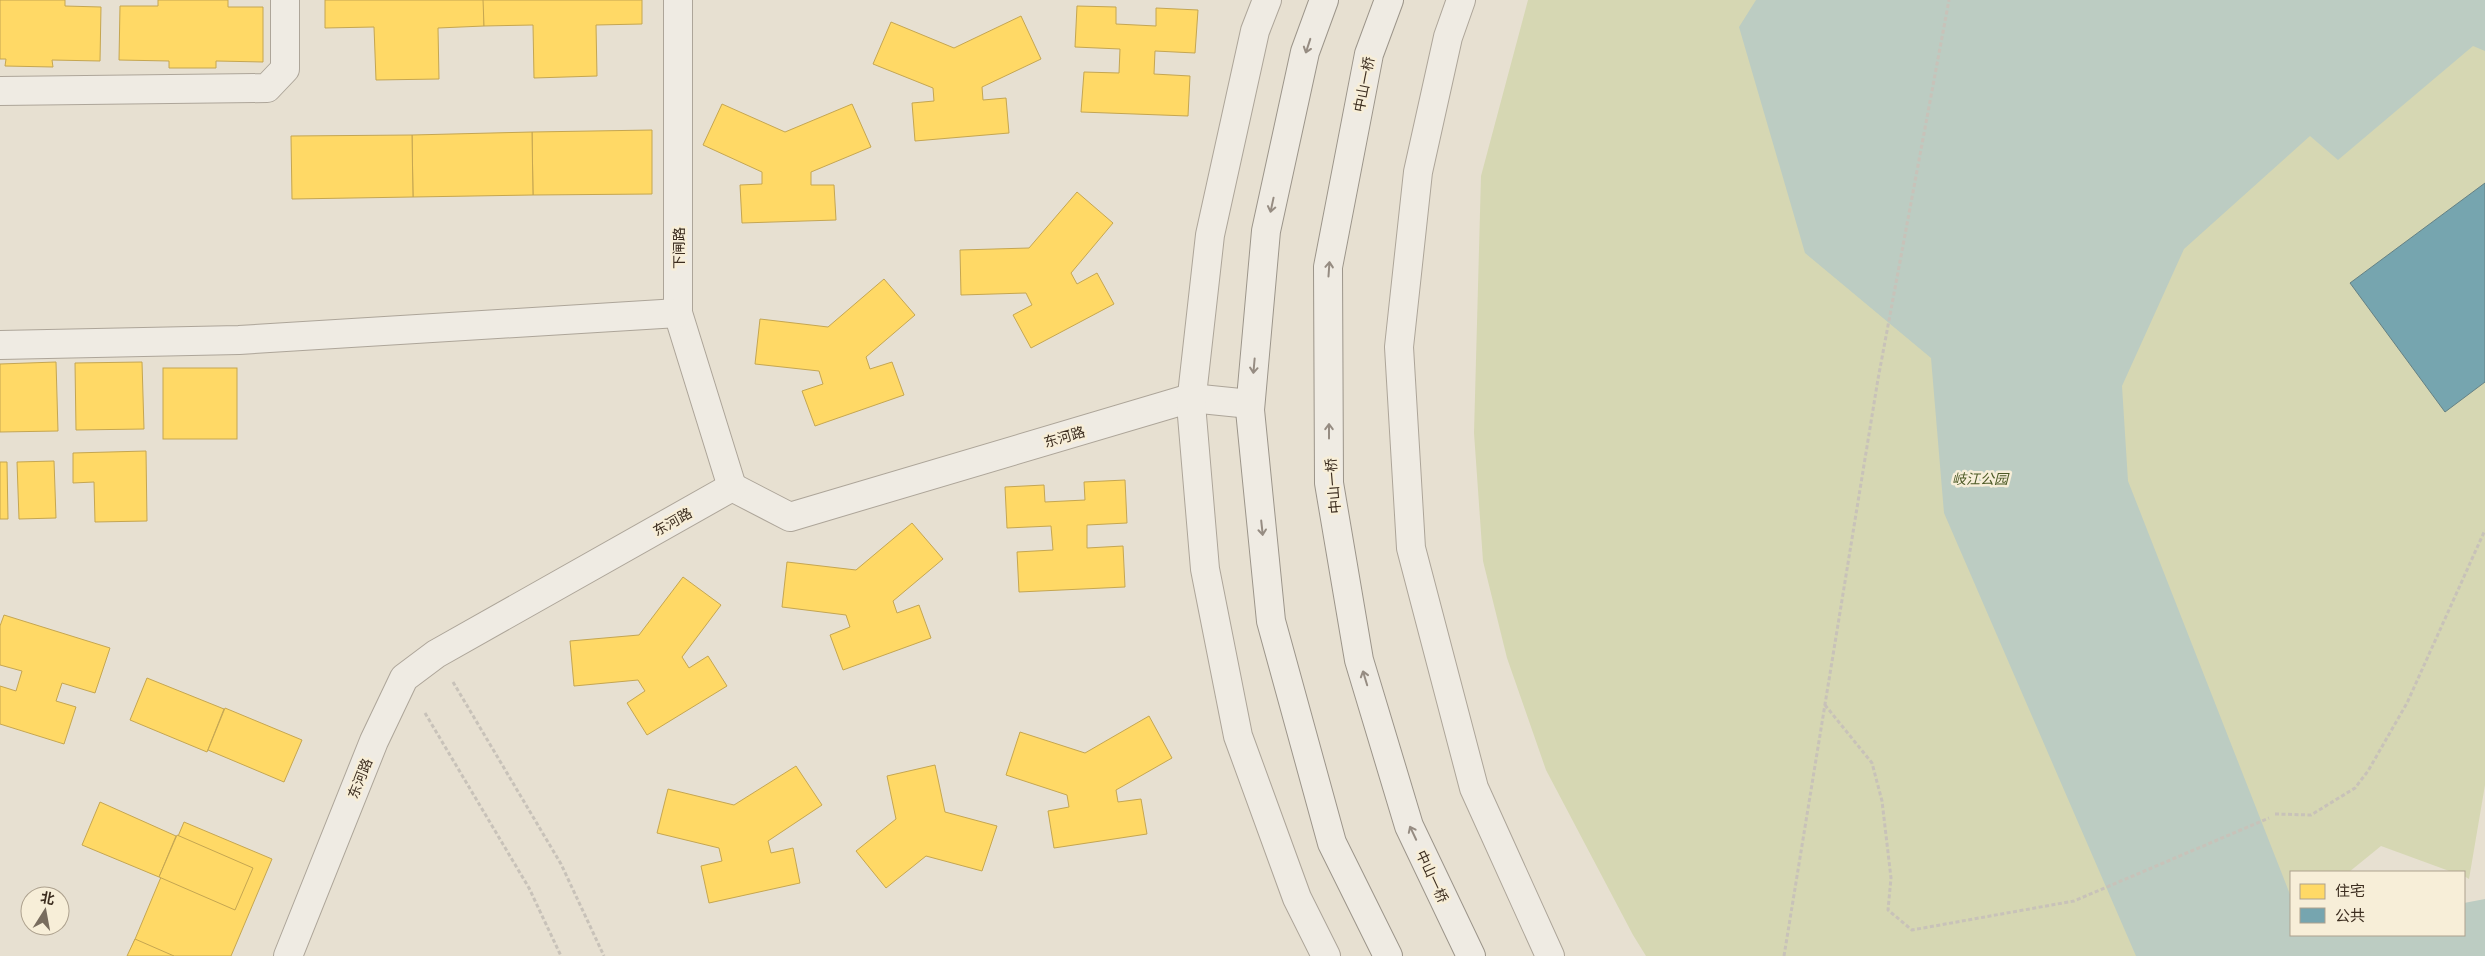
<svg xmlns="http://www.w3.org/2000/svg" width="2485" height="956" font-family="Literata,'Noto Sans SC',serif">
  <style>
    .green { fill: #d6d7b3 }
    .water { fill: #bcccc2 }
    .homes { fill: #ffd966; stroke: #c5a651 }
    .public { fill: #76a5af; stroke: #658184 }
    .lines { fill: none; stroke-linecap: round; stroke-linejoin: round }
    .minor-casing { stroke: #ada599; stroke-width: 30 }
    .tertiary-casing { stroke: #ada599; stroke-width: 30 }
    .secondary-casing { stroke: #9c958a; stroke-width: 30 }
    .path { stroke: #c8c2b9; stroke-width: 3; stroke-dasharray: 4 2.5; stroke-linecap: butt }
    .minor { stroke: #efebe3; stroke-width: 28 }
    .tertiary { stroke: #efebe3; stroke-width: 28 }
    .secondary { stroke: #efebe3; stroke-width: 28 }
    .oneway { stroke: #968c82 }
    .labels { text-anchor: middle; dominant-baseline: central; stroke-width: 5; stroke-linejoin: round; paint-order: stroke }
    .street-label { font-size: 14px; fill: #3d2e20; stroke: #f7eed8 }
    .park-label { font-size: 14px; font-style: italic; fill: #4d5a26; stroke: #f7eed8 }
  </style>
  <rect width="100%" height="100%" fill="#e7e0d1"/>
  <!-- green -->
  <path class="green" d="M1528 0H2485V785L2469 879 2464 876V872H2452L2381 846 2349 872H2291V918L2244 956H1646L1633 935 1546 770 1507 658 1483 561 1474 433 1481 176Z"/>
  <!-- water -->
  <path class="water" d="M1756 0H2485V51L2473 46 2338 160 2310 136 2184 249 2122 386 2128 481 2291 897V935H2464V903L2485 899V956H2136L1944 513 1931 358 1805 253 1739 27Z"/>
  <!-- homes -->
  <g class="homes">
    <path d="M0 0H65V6L101 7 100 61 52 60 53 67 5 66 6 59H0Z"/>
    <path d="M158 0H228V7H263V62L216 61V68H169V61L119 60 120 6H158Z"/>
    <path d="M325 0H484V26L438 28 439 79 376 80 374 27 325 28Z"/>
    <path d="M483 0H642V24L596 25 597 76 534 78 533 25 484 26Z"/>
    <path d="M1077 6 1116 7V24L1156 26V8L1198 10 1195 53 1155 51 1154 74 1190 76 1188 116 1081 112 1084 72 1119 73 1120 49 1075 47Z"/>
    <path d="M1021 16 1041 59 982 87 983 100 1006 98 1009 133 915 141 912 103 934 101 933 88 873 64 891 22 954 48Z"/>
    <path d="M722 104 785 132 852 104 871 147 811 172V185H834L836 220 742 223 740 185 762 184V172L703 145Z"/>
    <path d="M652 130V194L533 195 532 132Z"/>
    <path d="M532 132 533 195 413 197 412 135Z"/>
    <path d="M412 135 413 197 292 199 291 136Z"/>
    <path d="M1077 192 1113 223 1071 273 1077 284 1097 273 1114 304 1031 348 1013 315 1032 305 1026 293 961 295 960 250 1029 248Z"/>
    <path d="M884 279 915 315 866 357 870 369 892 362 904 395 815 426 802 391 823 384 819 371 755 364 760 319 828 327Z"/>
    <path d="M56 362 58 431 0 432V364Z"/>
    <path d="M142 362 144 429 76 430 75 363Z"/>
    <rect x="163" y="368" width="74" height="71"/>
    <path d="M146 451 147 521 95 522 94 482 73 483V453Z"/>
    <path d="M54 461 56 518 19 519 17 462Z"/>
    <path d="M0 462H7L8 519H0Z"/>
    <path d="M1125 480 1127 523 1087 525V548L1123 546 1125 587 1019 592 1017 552 1053 550 1051 526 1007 528 1005 487 1044 485 1045 502 1085 500 1084 482Z"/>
    <path d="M912 523 943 559 893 601 897 613 919 605 931 638 843 670 830 635 850 627 846 615 782 607 787 562 856 570Z"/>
    <path d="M683 577 721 605 682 657 689 668 708 656 727 686 647 735 627 703 645 691 638 680 574 686 570 641 639 635Z"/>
    <path d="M4 615 110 648 95 693 62 683 56 701 76 707 64 744 0 724V686L16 691 22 671 0 665V626Z"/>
    <path d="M147 678 224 709 207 752 130 720Z"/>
    <path d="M225 708 302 740 284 782 208 750Z"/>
    <path d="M1149 716 1172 758 1116 790 1118 802 1141 799 1147 834 1054 848 1048 811 1069 807 1067 795 1006 775 1020 732 1085 753Z"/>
    <path d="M935 765 945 812 997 826 982 871 926 856 886 888 856 851 896 819 887 776Z"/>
    <path d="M796 766 822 805 768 841 771 853 793 848 800 883 709 903 701 866 722 861 719 848 657 833 668 789 734 805Z"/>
    <path d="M100 802 176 836 159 877 82 845Z"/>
    <path d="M184 822 272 859 231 956H128Z"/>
    <path d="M177 835 253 868 235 910 159 877Z"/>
    <path d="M135 939 174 956H127Z"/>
  </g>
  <!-- public -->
  <path class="public" d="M2485 183V382L2445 412 2350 283Z"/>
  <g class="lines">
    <defs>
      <g id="minor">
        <path d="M678 0V313L732 487"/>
        <path d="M0 91 267 88 285 69V0"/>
        <path d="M0 345 239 340 678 313"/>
        <path d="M732 487 790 517 1191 398 1250 404"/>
        <path d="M288 956 374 741 404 678 436 654 732 487"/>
      </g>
      <g id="tertiary">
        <path d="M1267 0 1255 31 1210 235 1191 404 1205 569 1238 736 1297 898 1326 956"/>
        <path d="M1461 0 1448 37 1418 172 1399 347 1411 548 1474 788 1550 956"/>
      </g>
      <g id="secondary">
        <path d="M1324 0 1305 52 1266 231 1250 410 1271 621 1332 843 1388 956"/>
        <path d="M1389 0 1369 54 1328 267 1329 483 1359 660 1409 826 1471 956"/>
      </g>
    </defs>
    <!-- minor casing -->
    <use href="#minor" class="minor-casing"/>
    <!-- tertiary casing -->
    <use href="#tertiary" class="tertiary-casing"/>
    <!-- secondary casing -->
    <use href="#secondary" class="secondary-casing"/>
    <!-- path -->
    <g class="path">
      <path d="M453 682 561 864 604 956"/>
      <path d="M1825 705 1872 763 1882 801 1891 878 1888 910 1912 930 2074 901 2269 818"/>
      <path d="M425 713 529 888 561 956"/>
      <path d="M2275 814 2311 815 2355 788 2368 771 2407 703 2485 530"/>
      <path d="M1784 956 1878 379 1949 0"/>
    </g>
    <!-- minor -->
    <use href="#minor" class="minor"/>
    <!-- tertiary -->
    <use href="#tertiary" class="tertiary"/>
    <!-- secondary -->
    <use href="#secondary" class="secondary"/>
  </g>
  <!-- one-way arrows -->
  <defs><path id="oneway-shaft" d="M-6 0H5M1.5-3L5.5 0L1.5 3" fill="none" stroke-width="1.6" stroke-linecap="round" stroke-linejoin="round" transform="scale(1.25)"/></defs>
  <g class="oneway">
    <use href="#oneway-shaft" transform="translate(1308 46) rotate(108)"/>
    <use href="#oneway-shaft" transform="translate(1272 205) rotate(102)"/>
    <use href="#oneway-shaft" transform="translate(1329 269) rotate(-86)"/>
    <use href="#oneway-shaft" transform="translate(1254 366) rotate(95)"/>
    <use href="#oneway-shaft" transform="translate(1329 431) rotate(-90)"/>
    <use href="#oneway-shaft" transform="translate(1262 528) rotate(84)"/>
    <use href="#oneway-shaft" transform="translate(1365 678) rotate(-107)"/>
    <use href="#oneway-shaft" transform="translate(1413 833) rotate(-115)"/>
  </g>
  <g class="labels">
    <!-- street labels -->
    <g class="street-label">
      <text transform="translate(1363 84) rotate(-79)">中山一桥</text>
      <text transform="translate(678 248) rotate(-90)">下闸路</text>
      <text transform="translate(1064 436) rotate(-16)">东河路</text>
      <text transform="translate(1332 486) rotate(-95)">中山一桥</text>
      <text transform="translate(672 521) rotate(-29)">东河路</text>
      <text transform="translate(359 778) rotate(-68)">东河路</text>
      <text transform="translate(1433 876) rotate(65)">中山一桥</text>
    </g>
    <!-- park labels -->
    <g class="park-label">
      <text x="1980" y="478">岐江公园</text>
    </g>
  </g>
  <!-- legend -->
  <rect x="2290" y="871" width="175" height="65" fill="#f7eed8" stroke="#ada18e"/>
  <rect x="2300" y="884" width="25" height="15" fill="#ffd966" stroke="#ada18e"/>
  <text x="2335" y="896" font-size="15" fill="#3d2e20">住宅</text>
  <rect x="2300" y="908" width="25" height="15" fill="#76a5af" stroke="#ada18e"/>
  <text x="2335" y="921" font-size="15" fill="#3d2e20">公共</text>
  <!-- north arrow -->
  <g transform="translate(45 911) rotate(11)"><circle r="24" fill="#f7eed8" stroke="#ada18e"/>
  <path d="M0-4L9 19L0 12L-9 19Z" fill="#786c5e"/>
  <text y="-8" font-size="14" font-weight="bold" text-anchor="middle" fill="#3d2e20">北</text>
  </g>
</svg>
